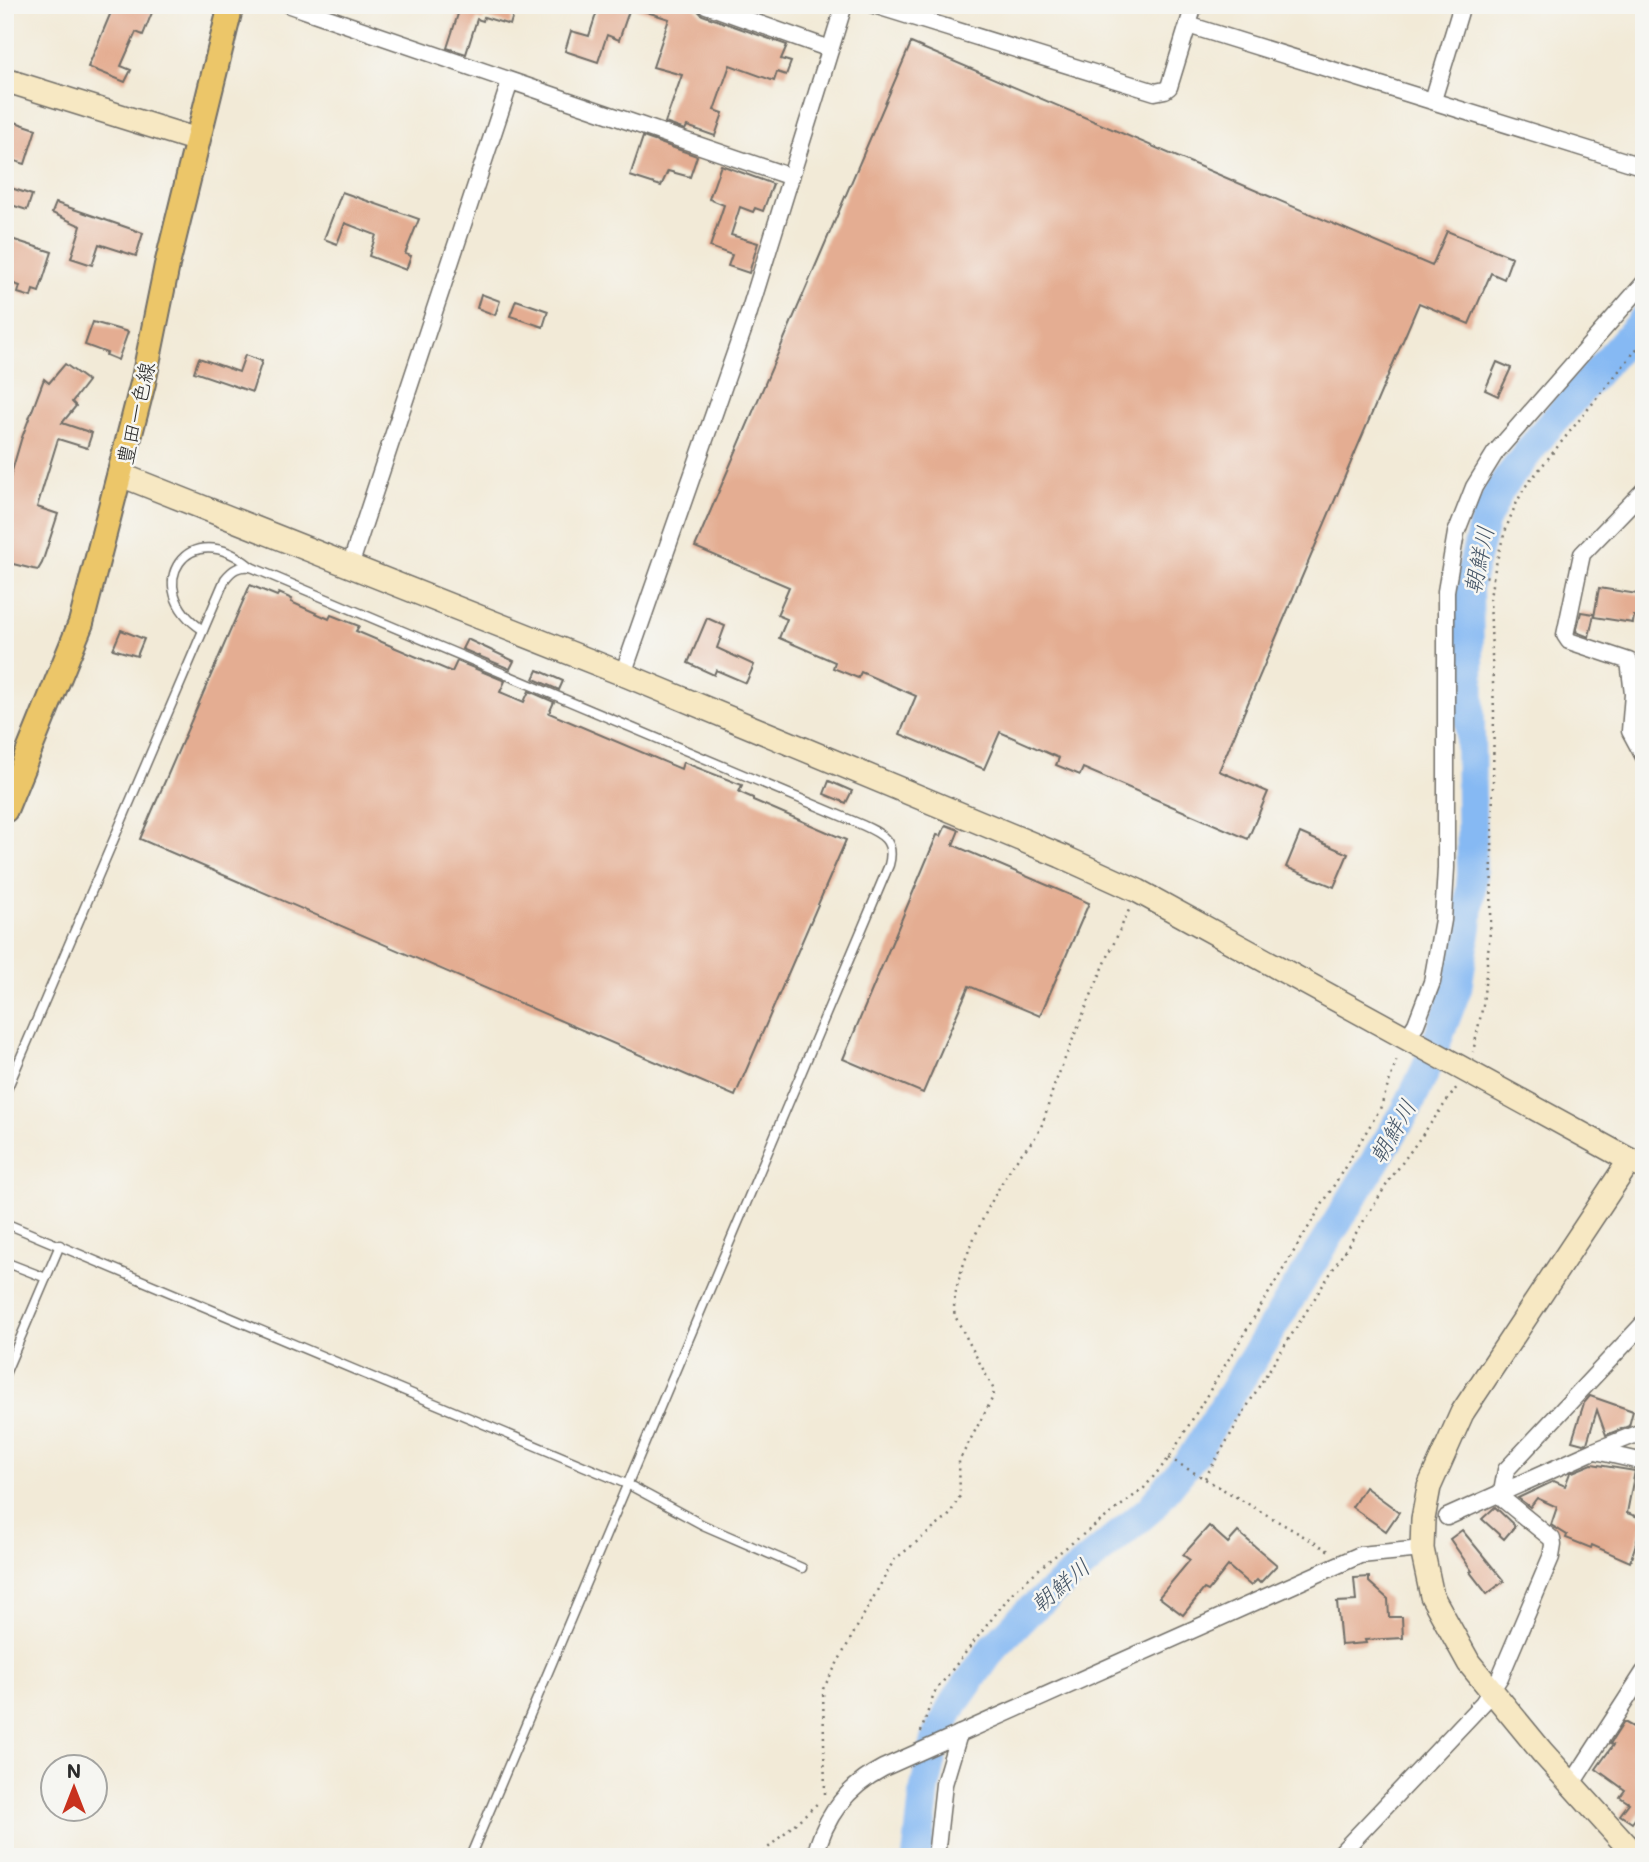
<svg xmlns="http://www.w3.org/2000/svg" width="1649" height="1862" font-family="Mali,'Klee One',sans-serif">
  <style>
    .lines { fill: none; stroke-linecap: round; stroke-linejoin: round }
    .river { stroke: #86b9f3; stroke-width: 30 }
    .building { fill: #e4ad92 }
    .lane-casing { stroke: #716e67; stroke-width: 11 }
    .street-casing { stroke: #716e67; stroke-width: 19 }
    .secondary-casing { stroke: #716e67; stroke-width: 26 }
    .primary-casing { stroke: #716e67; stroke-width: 28 }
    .path { stroke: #716e67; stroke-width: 2.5; stroke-dasharray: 2 5; stroke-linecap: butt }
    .lane { stroke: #fff; stroke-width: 8 }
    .street { stroke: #fff; stroke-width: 16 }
    .secondary { stroke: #f7e8c3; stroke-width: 23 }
    .primary { stroke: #ecc669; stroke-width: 24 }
    .labels { text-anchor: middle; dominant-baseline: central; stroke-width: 5; stroke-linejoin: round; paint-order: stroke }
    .street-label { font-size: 21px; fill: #2b2b2b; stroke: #f6f6f2 }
    .water-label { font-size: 23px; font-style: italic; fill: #465667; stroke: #f6f6f2 }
  </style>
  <rect width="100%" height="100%" fill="#f6f6f2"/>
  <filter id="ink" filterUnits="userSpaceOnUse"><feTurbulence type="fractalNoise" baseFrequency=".0143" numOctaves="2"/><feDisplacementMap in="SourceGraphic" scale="14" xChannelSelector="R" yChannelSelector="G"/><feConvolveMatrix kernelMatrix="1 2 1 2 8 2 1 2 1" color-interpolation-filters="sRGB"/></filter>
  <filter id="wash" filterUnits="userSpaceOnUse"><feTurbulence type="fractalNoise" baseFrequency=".00686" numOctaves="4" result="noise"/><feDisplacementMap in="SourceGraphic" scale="28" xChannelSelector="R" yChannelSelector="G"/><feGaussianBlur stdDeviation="1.57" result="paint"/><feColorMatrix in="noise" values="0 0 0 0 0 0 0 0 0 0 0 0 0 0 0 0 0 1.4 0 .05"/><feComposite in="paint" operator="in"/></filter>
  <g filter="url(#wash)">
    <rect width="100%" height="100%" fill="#f2ead7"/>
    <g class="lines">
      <!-- river -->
      <path class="river" d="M917 1857 925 1788 937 1736 954 1703 993 1648 1028 1612 1150 1509 1193 1456 1406 1111 1426 1069 1457 988 1467 926 1472 875 1468 586 1484 523 1500 489 1543 433 1644 319"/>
    </g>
    <g id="blocks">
      <!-- building -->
      <g class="building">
        <path d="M114 5H155L143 35 136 32 121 66 131 70 125 82 88 67Z"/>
        <path d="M443 5H501L515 9 510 25 484 17 483 21 477 19 466 54 447 48 458 14 442 9Z"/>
        <path d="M599 5H631L619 40 607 35 598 62 565 51 571 31 589 36Z"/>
        <path d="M635 5H693L702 15 787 45 781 59 791 62 786 75 777 72 774 81 730 65 714 110 723 113 715 136 687 126 685 130 665 123 682 75 653 67 669 19 634 8Z"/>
        <path d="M911 43 1432 266 1447 231 1512 257 1504 279 1491 273 1469 324 1419 303 1219 771 1268 792 1248 839 1083 768 1080 775 1056 765 1059 758 1000 732 984 769 900 734 916 696 861 672 858 678 833 668 835 662 779 638 787 619 777 615 789 587 695 547Z"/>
        <path d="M9 120 36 129 25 164 5 158V132Z"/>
        <path d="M643 137 697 156 690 177 668 171 661 186 630 176Z"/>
        <path d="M721 165 773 184 763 211 755 208 753 212 740 207 731 235 758 243 749 273 728 266 732 255 710 247 724 205 709 199Z"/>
        <path d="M5 186 32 195 27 210 5 203Z"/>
        <path d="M342 192 419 219 405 254 411 256 406 270 369 256 376 235 345 223 337 244 324 239Z"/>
        <path d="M56 203 143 233 136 256 99 244 92 265 71 258 81 226 52 213Z"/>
        <path d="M5 237 52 252 39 292 33 290 31 297 18 293 20 286 5 281Z"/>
        <path d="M481 294 500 301 495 315 477 308Z"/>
        <path d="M516 300 548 311 543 327 510 316Z"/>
        <path d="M93 322 128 332 118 360 106 355 107 353 85 345Z"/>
        <path d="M245 355 262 361 252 392 194 372 199 358 239 372Z"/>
        <path d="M1497 362 1511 368 1498 396 1485 390Z"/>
        <path d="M65 364 88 381 72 402 76 406 62 423 92 433 87 448 58 439 37 507 58 514 42 563 38 570 33 569 5 562V495L21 440 44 379 49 383Z"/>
        <path d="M250 585 277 596 279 593 292 599 291 602 329 619 331 615 359 626 356 631 452 672 457 661 505 681 500 692 524 702 529 691 554 702 549 713 681 769 683 762 742 785 739 792 753 798V800L846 840 735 1096 140 839Z"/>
        <path d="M1599 588 1644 595V618L1634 616 1633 623 1594 617Z"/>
        <path d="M1581 612 1594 614 1589 637 1576 632Z"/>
        <path d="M707 618 725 626 717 648 754 665 746 683 716 670 714 675 688 663Z"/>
        <path d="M121 630 144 639 137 656 113 649Z"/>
        <path d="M467 639 514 661 510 669 462 649Z"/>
        <path d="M538 670 563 681 559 690 534 679Z"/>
        <path d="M829 781 852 791 846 803 824 794Z"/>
        <path d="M946 825 959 830 953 845 1089 903 1040 1016 969 986 923 1093 843 1059 937 835 941 836Z"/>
        <path d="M1300 833 1348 854 1334 887 1286 867Z"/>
        <path d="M1590 1396 1633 1411 1629 1426 1606 1435 1597 1410 1587 1443 1583 1444 1572 1441 1584 1403Z"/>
        <path d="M1592 1464 1635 1471 1627 1513 1644 1519 1630 1562 1592 1545 1591 1548 1566 1538 1567 1535 1551 1525 1557 1507 1537 1498 1530 1507 1518 1498 1554 1481 1565 1486 1570 1473Z"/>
        <path d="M1365 1487 1399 1512 1386 1531 1352 1507Z"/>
        <path d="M1495 1507 1515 1526 1504 1539 1482 1519Z"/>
        <path d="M1209 1526 1228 1543 1238 1532 1277 1565 1260 1583 1257 1580 1251 1586 1228 1566 1208 1591 1204 1589 1183 1615 1159 1597 1190 1560 1183 1555Z"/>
        <path d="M1462 1530 1504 1581 1487 1594 1470 1572 1472 1571 1450 1539Z"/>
        <path d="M1369 1577V1582L1388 1599 1389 1617H1402L1403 1638 1365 1640 1366 1643 1341 1645 1337 1602 1356 1601 1354 1578Z"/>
        <path d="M1624 1722 1644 1733V1807L1632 1823 1620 1815 1629 1803 1620 1797 1625 1790 1596 1769 1613 1745 1610 1744Z"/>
      </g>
    </g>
  </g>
  <g filter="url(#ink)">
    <use href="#blocks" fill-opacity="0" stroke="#716e67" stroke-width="2"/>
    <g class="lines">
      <defs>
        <g id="lane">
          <path d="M203 630C139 588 188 513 251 567"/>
          <path d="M5 1094 225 579C233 569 238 566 251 567L860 824C880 833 896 839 889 865L470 1857"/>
          <path d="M5 1223 629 1485 703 1525 802 1568"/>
          <path d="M5 1262 46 1278"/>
          <path d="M5 1374 60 1245"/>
        </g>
        <g id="street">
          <path d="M290 5 791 177"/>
          <path d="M706 5 830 49"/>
          <path d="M874 5 1155 92 1165 90 1169 87 1194 5"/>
          <path d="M1188 25 1644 167"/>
          <path d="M1433 100 1462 5"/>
          <path d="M1644 490 1582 554 1565 635 1569 641 1629 661 1633 694 1630 731 1644 757"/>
          <path d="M350 566 510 82"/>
          <path d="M623 674 747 319 844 5"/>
          <path d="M1407 1038 1416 1024 1432 982 1443 920 1446 868V591L1456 533 1474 487 1495 453 1644 283"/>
          <path d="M1596 1451 1644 1462"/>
          <path d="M1447 1517 1594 1451 1644 1431"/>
          <path d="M1571 1785 1644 1672"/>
          <path d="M815 1857C824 1817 847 1787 883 1768L1360 1555 1422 1549"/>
          <path d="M936 1857 944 1784 959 1734"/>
          <path d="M1337 1857 1483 1703 1500 1677 1551 1557 1553 1545 1552 1539 1504 1500 1502 1492 1506 1470 1644 1323"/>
        </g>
        <g id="secondary">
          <path d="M5 80 197 140"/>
          <path d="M121 475 623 674 1061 856 1138 891 1644 1168"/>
          <path d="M1630 1160 1462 1413 1429 1487 1423 1519 1422 1549 1432 1596 1469 1663 1542 1752 1637 1857"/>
        </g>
        <path id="primary" d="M5 810 81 623 143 383 167 265 231 5"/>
      </defs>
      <!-- lane casing -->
      <use href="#lane" class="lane-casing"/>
      <!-- street casing -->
      <use href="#street" class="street-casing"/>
      <!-- secondary casing -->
      <use href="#secondary" class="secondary-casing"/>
      <!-- primary casing -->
      <use href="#primary" class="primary-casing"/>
      <!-- path -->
      <g class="path">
        <path d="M1465 572 1493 578 1490 598 1494 712 1491 921 1483 1005 1473 1052"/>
        <path d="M1493 578C1500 545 1508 517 1525 487L1644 340"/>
        <path d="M1169 1458 1329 1551"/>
        <path d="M1205 1478 1261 1383 1389 1181 1457 1087"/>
        <path d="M921 1732 934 1693 1012 1593 1047 1562 1144 1488 1169 1458 1380 1109 1398 1056"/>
        <path d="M825 1794 823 1689 894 1560 948 1517 960 1496 959 1461 993 1397 994 1390 955 1316C947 1284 993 1194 1013 1165 1021 1152 1035 1141 1041 1127 1047 1112 1050 1096 1056 1081 1079 1023 1103 966 1129 910"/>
        <path d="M758 1857 819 1802"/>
      </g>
      <!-- lane -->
      <use href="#lane" class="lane"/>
      <!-- street -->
      <use href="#street" class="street"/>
      <!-- secondary -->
      <use href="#secondary" class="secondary"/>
      <!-- primary -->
      <use href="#primary" class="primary"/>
    </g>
  </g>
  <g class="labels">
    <!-- street labels -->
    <g class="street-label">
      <text transform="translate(135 413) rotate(-77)">豊田一色線</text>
    </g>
    <!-- water labels -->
    <g class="water-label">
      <text transform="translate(1478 560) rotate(-78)">朝鮮川</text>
      <text transform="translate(1392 1131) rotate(-60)">朝鮮川</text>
      <text transform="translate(1060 1585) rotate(-40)">朝鮮川</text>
    </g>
  </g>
  <!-- margin -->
  <rect width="1649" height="1862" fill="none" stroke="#f6f6f2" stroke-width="28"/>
  <!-- north arrow -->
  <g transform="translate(74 1788)"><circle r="33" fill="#f6f6f2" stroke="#a5a5a2" stroke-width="2"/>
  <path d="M0-5L12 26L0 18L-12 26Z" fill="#c8321e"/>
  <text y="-10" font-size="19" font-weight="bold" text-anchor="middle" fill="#2b2b2b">N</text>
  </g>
</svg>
